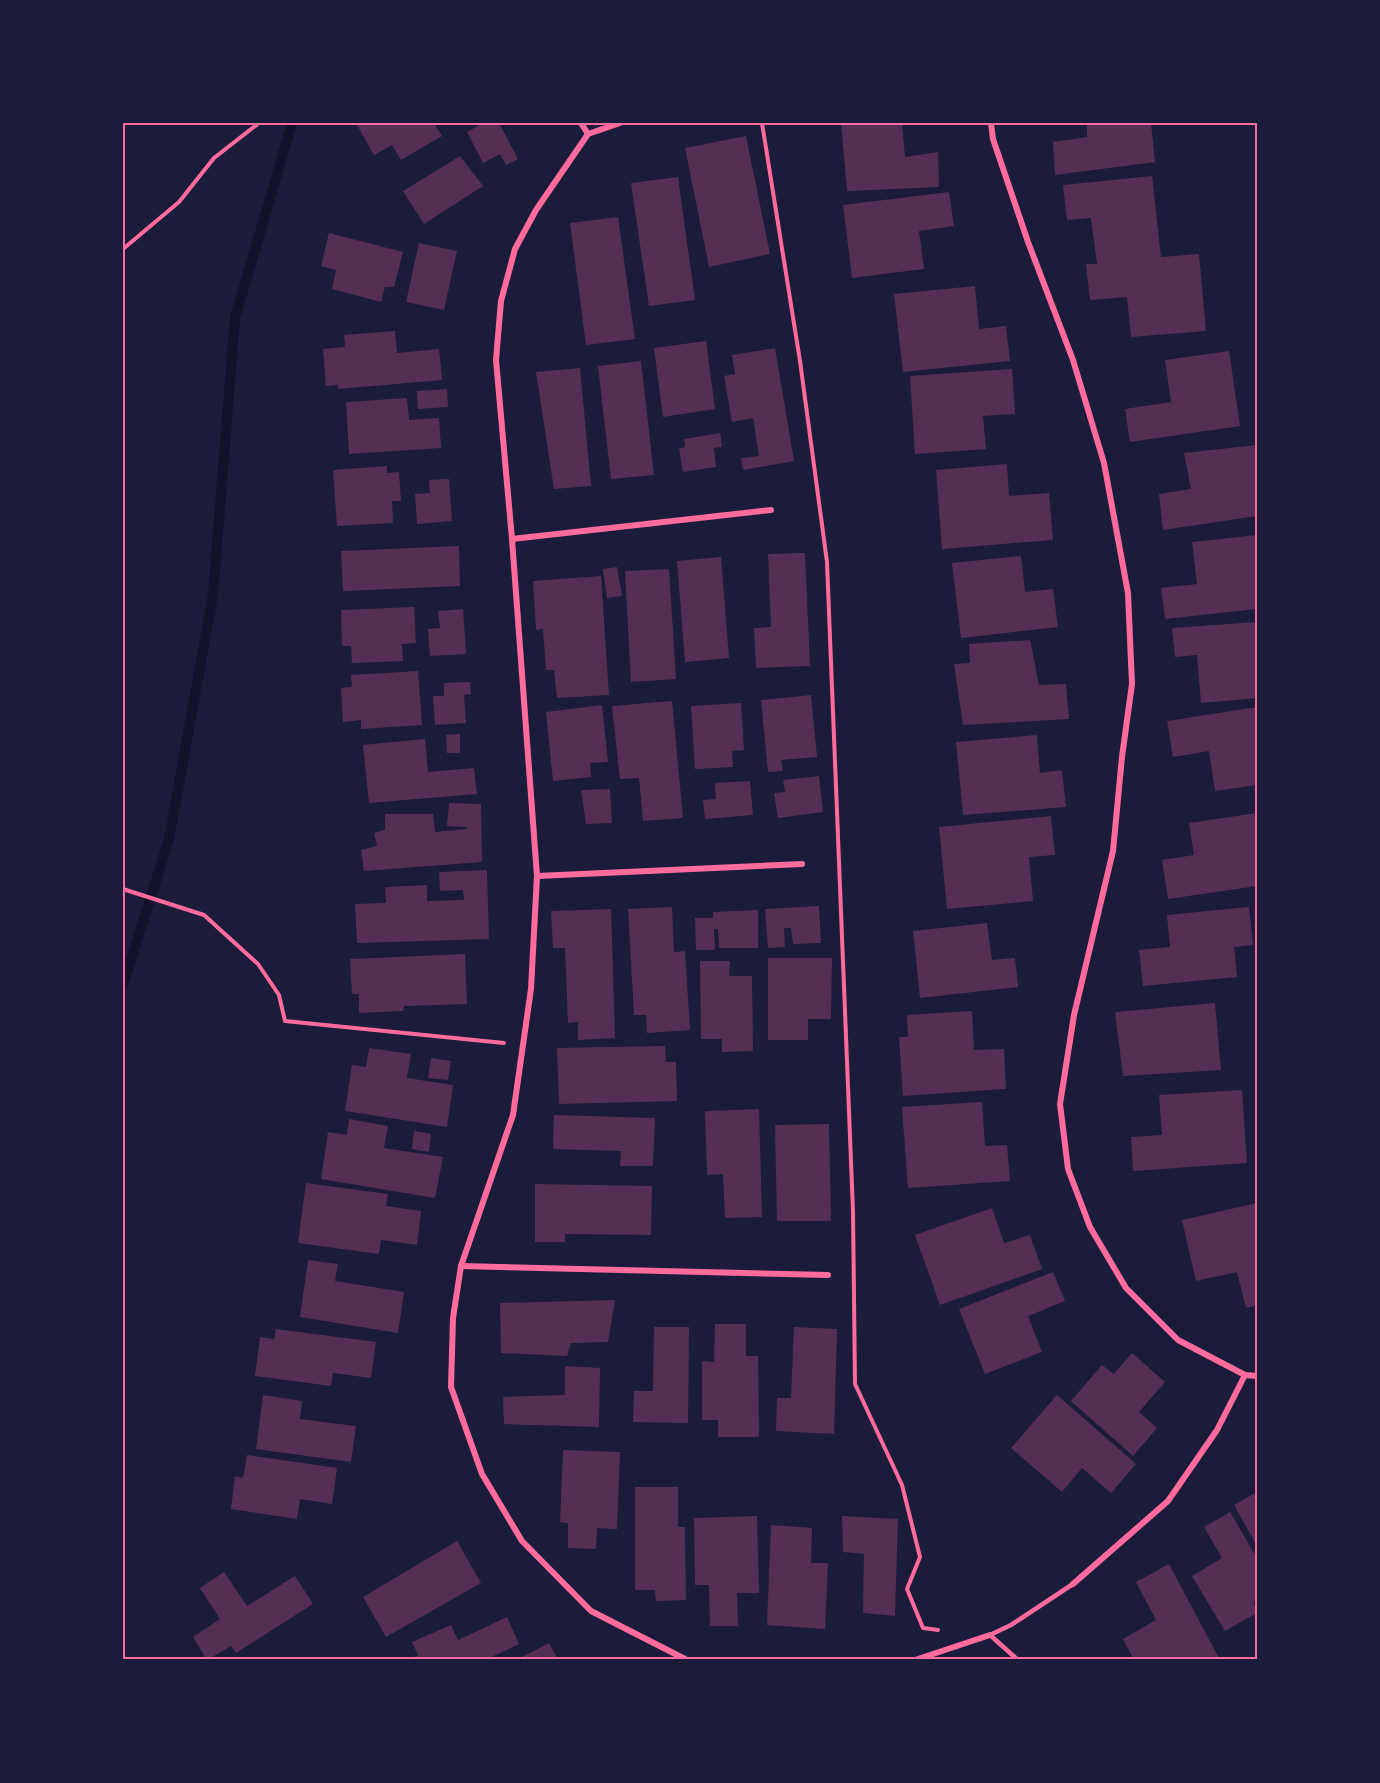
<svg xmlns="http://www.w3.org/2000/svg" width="1380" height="1783" font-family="'Sofia Sans Condensed',sans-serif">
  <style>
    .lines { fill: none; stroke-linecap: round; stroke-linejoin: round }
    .stream { stroke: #12122b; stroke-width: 10 }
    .building { fill: #542f53 }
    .path { stroke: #ff6b9d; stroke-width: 4 }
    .service { stroke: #ff6b9d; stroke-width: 4.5 }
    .minor { stroke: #ff6b9d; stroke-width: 6 }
    .neatline { fill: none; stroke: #ff6b9d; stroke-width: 2 }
  </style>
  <rect width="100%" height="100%" fill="#1b1b3a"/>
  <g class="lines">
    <!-- stream -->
    <path class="stream" d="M123 985 169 839 213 595 235 318 292 123"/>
  </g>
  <!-- building -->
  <g class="building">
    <path d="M356 123H434L442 136 401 160 392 145 374 155Z"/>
    <path d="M483 123H499L518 159 506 165 500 154 483 163 467 132Z"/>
    <path d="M841 123H902L905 157 938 152 939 187 847 191Z"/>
    <path d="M1087 123H1151L1155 162 1055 175 1053 142 1087 137Z"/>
    <path d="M746 136 770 254 709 267 685 148Z"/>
    <path d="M460 156 483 186 424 224 403 191Z"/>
    <path d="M1152 176 1161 257 1199 254 1206 331 1131 337 1127 297 1090 300 1086 264H1097L1091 218 1067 220 1063 185Z"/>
    <path d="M678 177 695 300 649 306 631 183Z"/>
    <path d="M949 192 954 226 919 231 924 269 852 278 843 205Z"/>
    <path d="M618 217 635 339 586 345 570 223Z"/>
    <path d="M329 233 403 252 394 287H385L381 302 332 289 336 270 321 266Z"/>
    <path d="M419 243 457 251 444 310 406 302Z"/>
    <path d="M975 286 979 329 1006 326 1010 361 903 372 894 294Z"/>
    <path d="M395 331 397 353 439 349 442 380 338 389V385L326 386 323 349 345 347 344 335Z"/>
    <path d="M706 341 715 409 663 417 654 348Z"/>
    <path d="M775 348 794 461 743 470 741 458 759 456 753 418 732 422 724 376 735 374 732 355Z"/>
    <path d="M1229 351 1240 426 1130 442 1125 409 1171 402 1165 360Z"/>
    <path d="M641 361 654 475 611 479 598 366Z"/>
    <path d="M580 368 591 486 554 489 536 372Z"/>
    <path d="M1012 369 1015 414 983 416 986 449 915 454 910 376Z"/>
    <path d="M447 389 448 407 418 409 417 391Z"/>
    <path d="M407 398 409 420 439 418 441 448 349 454 346 402Z"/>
    <path d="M720 433 722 447 714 448 716 467 683 472 679 449 685 447 684 439Z"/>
    <path d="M1257 445V516L1163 530 1159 494 1191 489 1184 453Z"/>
    <path d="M1007 464 1009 496 1049 493 1053 540 942 549 936 470Z"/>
    <path d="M387 466V473L399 472 401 501H392L393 523 337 526 333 470Z"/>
    <path d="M449 479 452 521 417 524 415 494 430 493 429 480Z"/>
    <path d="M1257 535V609L1165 619 1161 588 1197 584 1192 542Z"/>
    <path d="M459 546 460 586 343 591 341 551Z"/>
    <path d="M805 553 810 666 756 668 754 628 771 627 768 554Z"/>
    <path d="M1021 556 1025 592 1053 589 1058 627 961 638 952 563Z"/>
    <path d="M721 557 729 658 685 662 677 561Z"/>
    <path d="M617 567 622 596 607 598 603 569Z"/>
    <path d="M669 569 676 679 631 682 625 571Z"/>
    <path d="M601 576 609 695 557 698 554 670H546L543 629 536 630 533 581Z"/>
    <path d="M414 607 416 643 402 644 403 661 352 663 351 646H342L341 610Z"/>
    <path d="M463 609 466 654 430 656 428 629 440 628 438 611Z"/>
    <path d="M1257 622V698L1201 703 1197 655 1175 657 1172 628Z"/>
    <path d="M1030 640 1039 685 1066 684 1069 719 963 725 954 664 970 663 969 644Z"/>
    <path d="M418 671 422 725 361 729V720L343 722 341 688 352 687 351 675Z"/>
    <path d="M470 682 471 694 464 695 466 723 435 725 433 696H444V683Z"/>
    <path d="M811 695 817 757 781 760 783 771 768 772 761 700Z"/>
    <path d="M672 701 683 818 643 821 639 778 620 779 612 706Z"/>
    <path d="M741 703 744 750 732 751 733 767 695 769 691 706Z"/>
    <path d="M602 705 608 762 590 763 591 777 553 781 546 712Z"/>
    <path d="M1257 707V785L1215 791 1209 751 1173 757 1167 721Z"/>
    <path d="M460 734V753H447L446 735Z"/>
    <path d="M1037 735 1040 773 1062 770 1066 807 963 815 956 742Z"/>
    <path d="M425 739 428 772 474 768 477 794 369 803 363 745Z"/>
    <path d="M819 776 823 812 778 818 774 793 785 792 783 780Z"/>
    <path d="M750 781 753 815 705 819 703 800 716 799 715 783Z"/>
    <path d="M610 789 612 823 586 824 581 790Z"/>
    <path d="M449 803 481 804 482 862 364 871 361 850 377 846 374 833 385 830V814H433L435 832 466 829 467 827 447 826Z"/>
    <path d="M1257 813V886L1168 899 1162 860 1194 855 1189 823Z"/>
    <path d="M1051 816 1055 855 1029 857 1033 901 947 909 939 827Z"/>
    <path d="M487 870 489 939 357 943 355 904 386 903 385 887 427 885V901L464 900 463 890 440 891 439 872Z"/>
    <path d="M819 906 821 943 793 944 791 928H784L785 947 768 948 765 909Z"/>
    <path d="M672 907 674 952 685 951 690 1030 647 1033 646 1015H634L628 909Z"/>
    <path d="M1249 907 1253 945 1234 947 1237 977 1143 986 1139 950 1170 947 1167 915Z"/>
    <path d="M611 909 615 1038 578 1040V1022L568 1023 565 948H553L551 911Z"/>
    <path d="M758 910V948H719L718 929H714L715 950H696L695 918H713V912Z"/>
    <path d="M987 923 992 960 1015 958 1018 987 920 998 913 931Z"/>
    <path d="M465 954 467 1004 404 1006 403 1011 359 1013V994H352L350 959Z"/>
    <path d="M768 958H832L831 1019H808V1040H768Z"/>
    <path d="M700 961H730L729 976H752L753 1051 722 1052V1039H701Z"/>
    <path d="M1215 1003 1221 1070 1123 1076 1115 1012Z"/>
    <path d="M972 1011 974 1050 1004 1049 1006 1089 903 1096 899 1037H908L907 1015Z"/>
    <path d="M665 1046 666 1062H676L677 1101 559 1104 557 1048Z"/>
    <path d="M369 1048 411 1054 407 1078 453 1085 447 1127 345 1111 352 1065 366 1067Z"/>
    <path d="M431 1058 451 1061 448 1080 428 1078Z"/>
    <path d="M1242 1090 1247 1163 1133 1171 1131 1137 1162 1135 1159 1095Z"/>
    <path d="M982 1102 985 1146 1007 1145 1010 1181 908 1188 902 1107Z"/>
    <path d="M759 1109 762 1217 725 1218 723 1174 707 1175 705 1111Z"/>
    <path d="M554 1115 655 1118 653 1166H620L621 1151 553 1149Z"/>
    <path d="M349 1119 388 1126 384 1148 443 1157 435 1198 321 1179 328 1132 347 1135Z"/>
    <path d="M829 1124 831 1221H777L775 1125Z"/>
    <path d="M414 1131 431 1134 429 1152 412 1149Z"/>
    <path d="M306 1183 388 1194 386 1206 421 1211 417 1245 381 1240 379 1254 298 1243Z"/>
    <path d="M535 1184 652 1186 651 1235 565 1234V1242H535Z"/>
    <path d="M1257 1203V1305L1246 1308 1237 1272 1196 1281 1182 1220Z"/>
    <path d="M992 1208 1004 1243 1030 1235 1042 1269 940 1305 915 1235Z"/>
    <path d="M308 1260 338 1264 335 1281 404 1292 398 1333 300 1317Z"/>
    <path d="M1053 1272 1065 1301 1028 1316 1042 1352 985 1374 959 1309Z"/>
    <path d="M615 1300 608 1342 571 1343 567 1356 501 1353 500 1303Z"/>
    <path d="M715 1324H746V1356H758L759 1437H718V1420H702V1361L714 1362Z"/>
    <path d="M654 1327H689L688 1423 633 1422 634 1391H653Z"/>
    <path d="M794 1327 837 1329 834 1434 776 1431 777 1398H791Z"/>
    <path d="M276 1329 376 1342 371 1378 333 1373 331 1386 255 1376 260 1337 274 1339Z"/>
    <path d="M1132 1353 1165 1382 1139 1412 1157 1428 1133 1456 1071 1401 1102 1365 1114 1374Z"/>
    <path d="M565 1366 600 1368 599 1427 504 1424 503 1397 565 1395Z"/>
    <path d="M263 1395 302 1401 300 1419 356 1426 351 1462 256 1449Z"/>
    <path d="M1057 1395 1136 1464 1111 1493 1082 1468 1062 1492 1011 1448Z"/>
    <path d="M563 1450 620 1452 617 1529 597 1528 596 1549 568 1548V1523L560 1522Z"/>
    <path d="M247 1455 337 1468 332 1504 300 1499 297 1519 231 1509 235 1476 243 1478Z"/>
    <path d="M635 1487H678V1527H685L686 1600 656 1601 655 1590H635Z"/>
    <path d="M1257 1492V1546L1234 1505Z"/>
    <path d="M1230 1512 1257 1558V1599L1253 1602 1257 1613 1225 1631 1192 1576 1222 1558 1204 1527Z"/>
    <path d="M757 1516 759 1593H737L738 1626H710L709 1585H695L694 1518Z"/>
    <path d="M842 1516 898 1519 895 1616 863 1613 864 1554 843 1552Z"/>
    <path d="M771 1525 812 1528 811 1563H828L825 1629 767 1625Z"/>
    <path d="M457 1541 481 1583 386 1637 363 1597Z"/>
    <path d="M1169 1564 1220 1660H1134L1123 1639 1156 1620 1136 1582Z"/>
    <path d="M224 1572 247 1606 295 1576 313 1604 236 1653 231 1646 207 1660 193 1637 220 1619 200 1588Z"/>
    <path d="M507 1617 519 1644 485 1660H408L418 1655 412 1642 451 1625 458 1640Z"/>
    <path d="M549 1643 558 1660H516Z"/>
  </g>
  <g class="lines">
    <!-- path -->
    <g class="path">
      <path d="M762 123 800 361 827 562 853 1211 855 1384 902 1485 920 1557 907 1589 923 1628 938 1630"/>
      <path d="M123 249 179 202 214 158 259 123"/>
      <path d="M123 889 204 915 258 964 279 995 285 1021 504 1043"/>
    </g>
    <!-- service -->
    <g class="service">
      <path d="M123 1658 124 1660"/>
      <path d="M1018 1660 990 1635 1011 1625 1073 1584"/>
    </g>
    <!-- minor -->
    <g class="minor">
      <path d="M581 123 588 134"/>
      <path d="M620 123 588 134 536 210 515 249 501 301 496 360 512 539 537 876 531 989 513 1115 461 1266 453 1318 451 1387 482 1474 522 1541 591 1611 687 1660"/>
      <path d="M991 123 993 139 1028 242 1073 360 1104 463 1128 593 1132 684 1122 757 1113 851 1074 1015 1060 1104 1068 1169 1090 1227 1126 1288 1178 1340 1245 1375 1257 1376"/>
      <path d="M512 539 771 510"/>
      <path d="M537 876 802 864"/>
      <path d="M461 1266 828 1275"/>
      <path d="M1073 1584 1168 1501 1217 1430 1245 1375"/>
      <path d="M915 1660 990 1635"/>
    </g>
  </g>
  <!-- border -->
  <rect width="1380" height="1783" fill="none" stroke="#1b1b3a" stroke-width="249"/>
  <rect x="124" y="124" width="1132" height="1534" class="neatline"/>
</svg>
